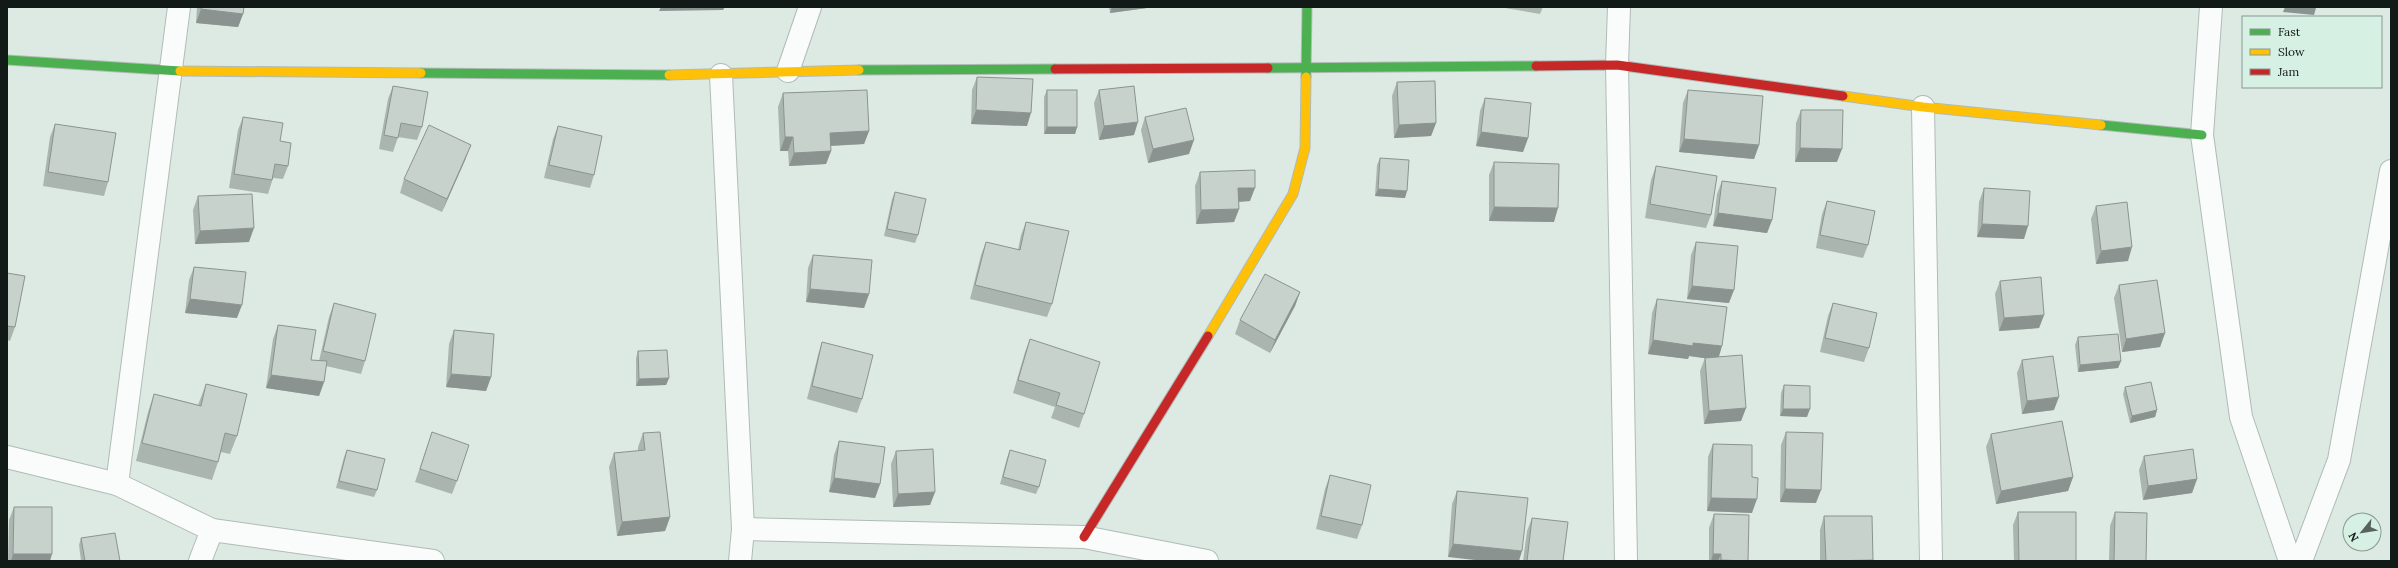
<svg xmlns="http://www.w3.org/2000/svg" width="2398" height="568" font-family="Lora,serif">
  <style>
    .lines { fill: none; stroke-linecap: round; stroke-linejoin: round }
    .street-casing { stroke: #b1bbb6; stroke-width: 24 }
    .fast-casing { stroke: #b1bbb6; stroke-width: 11 }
    .slow-casing { stroke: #b1bbb6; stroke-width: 11 }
    .jam-casing { stroke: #b1bbb6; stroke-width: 11 }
    .street { stroke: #fafcfb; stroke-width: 22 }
    .fast { stroke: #4caf50; stroke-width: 9 }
    .slow { stroke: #ffc107; stroke-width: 9 }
    .jam { stroke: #c62828; stroke-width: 9 }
    .wall { fill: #abb5b0 }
    .shaded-wall { fill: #8b9390 }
    .building { fill: #c7d2cd; stroke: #8b9390 }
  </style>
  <rect width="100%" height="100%" fill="#dceae3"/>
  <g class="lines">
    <defs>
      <g id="street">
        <path d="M1619 7 1617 65 1626 561"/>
        <path d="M2211 7 2202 135 2241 417 2290 561"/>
        <path d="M788 71 810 7"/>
        <path d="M721 75 743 529 740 561"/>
        <path d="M1923 107 1931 561"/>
        <path d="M7 457 117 484 212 530 433 561"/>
        <path d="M117 484 179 7"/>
        <path d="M743 529 1084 537 1207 561"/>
        <path d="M200 561 212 530"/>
        <path d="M2301 561 2339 460 2391 171"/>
      </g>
      <g id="fast">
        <path d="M7 60 180 71"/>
        <path d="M1268 68 1536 66"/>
        <path d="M859 70 1055 69"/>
        <path d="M421 73 669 75"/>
        <path d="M1306 77 1307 7"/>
        <path d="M2101 125 2202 135"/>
      </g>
      <g id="slow">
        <path d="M180 71 421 73"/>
        <path d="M669 75 859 70"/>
        <path d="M1843 96 1923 107 2101 125"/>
        <path d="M1208 336 1293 194 1305 148 1306 77"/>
      </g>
      <g id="jam">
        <path d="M1536 66 1617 65 1843 96"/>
        <path d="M1055 69 1268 68"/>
        <path d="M1084 537 1208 336"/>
      </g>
    </defs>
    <!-- street casing -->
    <use href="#street" class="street-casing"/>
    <!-- fast casing -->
    <use href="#fast" class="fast-casing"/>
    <!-- slow casing -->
    <use href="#slow" class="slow-casing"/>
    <!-- jam casing -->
    <use href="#jam" class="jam-casing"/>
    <!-- street -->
    <use href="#street" class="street"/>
    <!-- fast -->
    <use href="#fast" class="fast"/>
    <!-- slow -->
    <use href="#slow" class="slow"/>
    <!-- jam -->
    <use href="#jam" class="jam"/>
  </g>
  <!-- wall -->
  <g class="wall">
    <path d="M197 7H244L243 14 238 27 196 23Z"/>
    <path d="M1109 7H1148L1147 8 1110 13Z"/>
    <path d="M1499 7H1543L1540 14Z"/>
    <path d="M977 77 1027 126 971 124 972 90Z"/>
    <path d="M1397 82 1436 123 1431 136 1394 138 1392 96Z"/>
    <path d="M393 86 422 127 417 140 398 137 393 152 379 149 388 99Z"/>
    <path d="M1047 90 1077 127 1075 134H1044V97Z"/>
    <path d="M1099 90 1134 135 1099 140 1094 103Z"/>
    <path d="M1688 90 1759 145 1754 159 1679 152 1683 103Z"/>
    <path d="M783 93 869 131 864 144 831 146V151L826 164 789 166 788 151H780L778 107Z"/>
    <path d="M1485 98 1528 138 1523 152 1476 146 1480 111Z"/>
    <path d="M1801 110 1837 162H1795L1796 123Z"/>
    <path d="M243 117 280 141 288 166 283 179 273 178 268 194 229 188 238 130Z"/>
    <path d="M1145 117 1189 154 1148 163 1141 130Z"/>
    <path d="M55 124 108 182 104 196 43 186 50 137Z"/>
    <path d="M558 126 594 175 590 188 544 178 553 139Z"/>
    <path d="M466 158 442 212 400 193 404 179Z"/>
    <path d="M1380 158 1405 198 1375 196 1377 165Z"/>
    <path d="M1494 162 1554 222 1489 221V175Z"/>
    <path d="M1656 166 1711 215 1706 228 1645 218 1651 180Z"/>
    <path d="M1200 172 1250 201 1239 202V209L1234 222 1196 224 1195 186Z"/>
    <path d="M1722 181 1772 220 1767 233 1713 226 1717 194Z"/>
    <path d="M1984 188 2024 239 1977 237 1979 202Z"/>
    <path d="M895 192 918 235 915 243 884 236 892 199Z"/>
    <path d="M198 196 249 242 195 244 193 210Z"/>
    <path d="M1827 201 1868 245 1863 258 1816 248 1822 214Z"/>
    <path d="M2096 206 2128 261 2096 264 2091 219Z"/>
    <path d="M1026 222 1052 304 1047 317 970 299 981 255 986 242 1018 250 1021 235Z"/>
    <path d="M1696 242 1729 303 1687 299 1691 255Z"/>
    <path d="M813 255 869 294 864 308 806 302 808 268Z"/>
    <path d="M194 267 237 318 185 313 189 280Z"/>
    <path d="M7 273 15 327 10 341 7 340Z"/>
    <path d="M2000 281 2044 315 2039 328 1999 331 1995 294Z"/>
    <path d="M2119 285 2165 333 2160 347 2122 352 2114 298Z"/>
    <path d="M1300 292 1295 306 1270 353 1235 334 1240 320Z"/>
    <path d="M1657 299 1719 357 1746 408 1741 421 1704 424 1700 371 1705 358 1689 356 1688 359 1648 354 1652 313Z"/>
    <path d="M334 303 365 361 361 374 326 366 324 382 319 396 266 388 273 339 278 325 311 360 319 361 329 317Z"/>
    <path d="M1833 303 1869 348 1864 362 1820 352 1828 316Z"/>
    <path d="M454 330 491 377 486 391 446 387 449 344Z"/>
    <path d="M2078 337 2121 361 2118 368 2078 372 2075 345Z"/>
    <path d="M1030 339 1084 414 1079 428 1051 418 1055 407 1013 393 1025 352Z"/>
    <path d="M822 342 862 399 857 413 807 399 818 355Z"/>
    <path d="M638 351 669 378 666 385 636 386V358Z"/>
    <path d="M2022 360 2054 410 2022 414 2017 373Z"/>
    <path d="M206 384 237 436 230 454 221 452 218 462 212 480 136 461 148 412 154 394 198 405Z"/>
    <path d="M1784 385 1807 417 1780 416 1781 393Z"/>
    <path d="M2125 387 2157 410 2155 417 2130 423 2123 394Z"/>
    <path d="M432 432 457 481 452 494 415 482Z"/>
    <path d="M1786 432 1816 503 1780 502 1781 445Z"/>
    <path d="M643 433 670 517 665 531 617 536 609 467 614 453 638 451V447Z"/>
    <path d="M1991 434 2073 477 2068 491 1996 504 1986 447Z"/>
    <path d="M839 441 880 484 875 498 829 492 834 455Z"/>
    <path d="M1713 444 1752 477V513L1707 511 1708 457Z"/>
    <path d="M347 450 377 490 374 497 336 488 344 457Z"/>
    <path d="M1010 450 1039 487 1036 494 1000 484 1007 458Z"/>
    <path d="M896 451 935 492 930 505 893 507 891 464Z"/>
    <path d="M2144 456 2197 479 2192 493 2143 500 2139 470Z"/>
    <path d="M1330 475 1362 525 1357 539 1316 529 1325 489Z"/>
    <path d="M1457 491 1528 498 1448 557 1452 504Z"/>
    <path d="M14 507 50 561H8L9 520Z"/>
    <path d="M2018 512 2076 561H2014L2013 525Z"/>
    <path d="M2115 512 2146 561H2109L2110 526Z"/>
    <path d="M1714 514 1748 561H1709V528Z"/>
    <path d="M1824 516 1872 561H1820V530Z"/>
    <path d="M1532 518 1563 561H1523L1527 531Z"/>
    <path d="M81 538 120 561H81L79 545Z"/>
  </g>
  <!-- shaded-wall -->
  <g class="shaded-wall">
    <path d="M661 7H725L723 10 659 11Z"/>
    <path d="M1112 7H1148L1147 8 1110 13Z"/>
    <path d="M2285 7H2306L2316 8 2314 15 2283 12Z"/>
    <path d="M201 9 243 14 238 27 196 23Z"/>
    <path d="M976 110 1031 113 1027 126 971 124Z"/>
    <path d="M1138 122 1134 135 1099 140 1104 126Z"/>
    <path d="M1436 123 1431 136 1394 138 1399 125Z"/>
    <path d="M1047 127H1077L1075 134H1044Z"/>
    <path d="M869 131 864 144 826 146 830 133Z"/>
    <path d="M1481 132 1528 138 1523 152 1476 146Z"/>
    <path d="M785 137H793L788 151H780Z"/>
    <path d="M1684 139 1759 145 1754 159 1679 152Z"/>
    <path d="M1194 140 1189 154 1148 163 1153 149Z"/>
    <path d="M471 145 466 158 442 212 447 199Z"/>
    <path d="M1800 148 1842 149 1837 162H1795Z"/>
    <path d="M831 151 826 164 789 166 794 153Z"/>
    <path d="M1238 188H1255L1250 201 1233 202Z"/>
    <path d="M1378 189 1407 191 1405 198 1375 196Z"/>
    <path d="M1494 207 1558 208 1554 222 1489 221Z"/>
    <path d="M1239 209 1234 222 1196 224 1201 210Z"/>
    <path d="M1718 213 1772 220 1767 233 1713 226Z"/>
    <path d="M1982 224 2028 226 2024 239 1977 237Z"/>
    <path d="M254 228 249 242 195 244 200 231Z"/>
    <path d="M2132 247 2128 261 2096 264 2101 251Z"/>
    <path d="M1692 286 1734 290 1729 303 1687 299Z"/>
    <path d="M810 289 869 294 864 308 806 302Z"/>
    <path d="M1300 292 1295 306 1270 353 1275 340Z"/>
    <path d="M190 299 242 305 237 318 185 313Z"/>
    <path d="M2044 315 2039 328 1999 331 2004 318Z"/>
    <path d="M2165 333 2160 347 2122 352 2126 339Z"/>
    <path d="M1653 340 1693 343 1722 346 1718 360 1689 356 1688 359 1648 354Z"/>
    <path d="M2121 361 2118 368 2078 372 2080 365Z"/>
    <path d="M451 374 491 377 486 391 446 387Z"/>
    <path d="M271 375 324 382 319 396 266 388Z"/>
    <path d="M669 378 666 385 636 386 639 379Z"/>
    <path d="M2059 397 2054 410 2022 414 2027 401Z"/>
    <path d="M1746 408 1741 421 1704 424 1709 411Z"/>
    <path d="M1783 409H1810L1807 417 1780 416Z"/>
    <path d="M2157 410 2155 417 2130 423 2132 416Z"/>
    <path d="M2073 477 2068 491 1996 504 2001 491Z"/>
    <path d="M834 478 880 484 875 498 829 492Z"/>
    <path d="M2197 479 2192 493 2143 500 2148 486Z"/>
    <path d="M1785 489 1821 490 1816 503 1780 502Z"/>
    <path d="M935 492 930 505 893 507 898 494Z"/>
    <path d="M1711 498 1757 499 1752 513 1707 511Z"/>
    <path d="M670 517 665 531 617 536 622 522Z"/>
    <path d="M1453 544 1522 551 1519 561H1484L1448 557Z"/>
    <path d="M13 554H52L50 561H11Z"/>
    <path d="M1713 554H1721L1718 561H1711Z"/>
    <path d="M1721 560 1748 561H1721Z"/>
    <path d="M1873 560 1872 561H1826Z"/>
  </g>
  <!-- building -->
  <g class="building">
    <path d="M201 7H244L243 14 201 9Z"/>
    <path d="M2306 7H2317L2316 8Z"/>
    <path d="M977 77 1033 79 1031 113 976 110Z"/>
    <path d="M1435 81 1436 123 1399 125 1397 82Z"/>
    <path d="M393 86 428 92 422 127 401 123 398 138 384 135Z"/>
    <path d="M1134 86 1138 122 1104 126 1099 90Z"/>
    <path d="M867 90 869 131 830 133 831 151 794 153 793 137H785L783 93Z"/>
    <rect x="1047" y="90" width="30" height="37"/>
    <path d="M1688 90 1763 96 1759 145 1684 139Z"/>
    <path d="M1485 98 1531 103 1528 138 1481 132Z"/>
    <path d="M1186 108 1194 140 1153 149 1145 117Z"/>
    <path d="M1801 110H1843L1842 149 1800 148Z"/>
    <path d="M243 117 283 123 280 141 291 143 288 166 275 164 272 180 234 174Z"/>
    <path d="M55 124 116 133 108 182 48 172Z"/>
    <path d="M429 125 471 145 447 199 404 179Z"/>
    <path d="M558 126 602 136 594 175 549 165Z"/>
    <path d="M1380 158 1409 160 1407 191 1378 189Z"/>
    <path d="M1494 162 1559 164 1558 208 1494 207Z"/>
    <path d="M1656 166 1717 176 1711 215 1650 204Z"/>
    <path d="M1255 170V188H1238L1239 209 1201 210 1200 172Z"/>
    <path d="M1722 181 1776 188 1772 220 1718 213Z"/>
    <path d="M1984 188 2030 191 2028 226 1982 224Z"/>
    <path d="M895 192 926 199 918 235 887 229Z"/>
    <path d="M252 194 254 228 200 231 198 196Z"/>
    <path d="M1827 201 1875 211 1868 245 1820 235Z"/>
    <path d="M2127 202 2132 247 2101 251 2096 206Z"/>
    <path d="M1026 222 1069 231 1052 304 975 285 986 242 1020 250Z"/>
    <path d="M1696 242 1738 246 1734 290 1692 286Z"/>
    <path d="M813 255 872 260 869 294 810 289Z"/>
    <path d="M194 267 246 272 242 305 190 299Z"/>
    <path d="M7 273 25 276 15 327 7 326Z"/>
    <path d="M1265 274 1300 292 1275 340 1240 320Z"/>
    <path d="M2041 277 2044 315 2004 318 2000 281Z"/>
    <path d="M2157 280 2165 333 2126 339 2119 285Z"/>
    <path d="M1657 299 1727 307 1722 346 1693 343V346L1653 340Z"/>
    <path d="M334 303 376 314 365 361 323 351Z"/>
    <path d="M1833 303 1877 313 1869 348 1825 338Z"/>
    <path d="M278 325 316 330 311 360 327 361 324 382 271 375Z"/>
    <path d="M454 330 494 334 491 377 451 374Z"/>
    <path d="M2118 334 2121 361 2080 365 2078 337Z"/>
    <path d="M1030 339 1100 362 1084 414 1056 405 1060 393 1018 380Z"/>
    <path d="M822 342 873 355 862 399 812 386Z"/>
    <path d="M667 350 669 378 639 379 638 351Z"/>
    <path d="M1742 355 1746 408 1709 411 1705 358Z"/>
    <path d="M2053 356 2059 397 2027 401 2022 360Z"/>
    <path d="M2151 382 2157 410 2132 416 2125 387Z"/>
    <path d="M206 384 247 394 237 436 225 433 218 462 142 443 154 394 201 406Z"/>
    <path d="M1784 385 1810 386V409H1783Z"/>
    <path d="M2062 421 2073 477 2001 491 1991 434Z"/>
    <path d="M432 432 469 445 457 481 420 469Z"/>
    <path d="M660 432 670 517 622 522 614 453 645 450 643 433Z"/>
    <path d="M1786 432 1823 433 1821 490 1785 489Z"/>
    <path d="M839 441 885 447 880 484 834 478Z"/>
    <path d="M1713 444 1752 445V477L1758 478 1757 499 1711 498Z"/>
    <path d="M933 449 935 492 898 494 896 451Z"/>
    <path d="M2193 449 2197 479 2148 486 2144 456Z"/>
    <path d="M347 450 385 459 377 490 339 481Z"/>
    <path d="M1010 450 1046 460 1039 487 1003 477Z"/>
    <path d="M1330 475 1371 485 1362 525 1321 516Z"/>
    <path d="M1457 491 1528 498 1522 551 1453 544Z"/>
    <path d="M14 507H52V554H13Z"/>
    <path d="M2018 512H2076V561H2019Z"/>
    <path d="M2115 512 2147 513 2146 561H2114Z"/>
    <path d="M1714 514 1749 515 1748 561 1721 560V554H1713Z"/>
    <path d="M1824 516H1872L1873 560 1826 561Z"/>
    <path d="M1532 518 1568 522 1563 561H1527Z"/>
    <path d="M115 533 120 561H85L81 538Z"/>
  </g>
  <!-- border -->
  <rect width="2398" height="568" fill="none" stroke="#111a16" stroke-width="16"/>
  <!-- legend -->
  <rect x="2242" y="16" width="140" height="72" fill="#d6f0e4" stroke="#879a92"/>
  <rect x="2250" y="29" width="20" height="6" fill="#4caf50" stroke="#879a92"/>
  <text x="2278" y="36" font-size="12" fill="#111a16">Fast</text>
  <rect x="2250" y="49" width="20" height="6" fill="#ffc107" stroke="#879a92"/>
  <text x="2278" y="56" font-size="12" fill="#111a16">Slow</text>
  <rect x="2250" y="69" width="20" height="6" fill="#c62828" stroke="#879a92"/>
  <text x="2278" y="76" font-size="12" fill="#111a16">Jam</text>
  <!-- north arrow -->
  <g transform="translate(2362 532) rotate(240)"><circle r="19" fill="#d6f0e4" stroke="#879a92"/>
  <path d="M0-3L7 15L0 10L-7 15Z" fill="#58635e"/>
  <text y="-6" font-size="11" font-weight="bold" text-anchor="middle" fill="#111a16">N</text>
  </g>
</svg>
